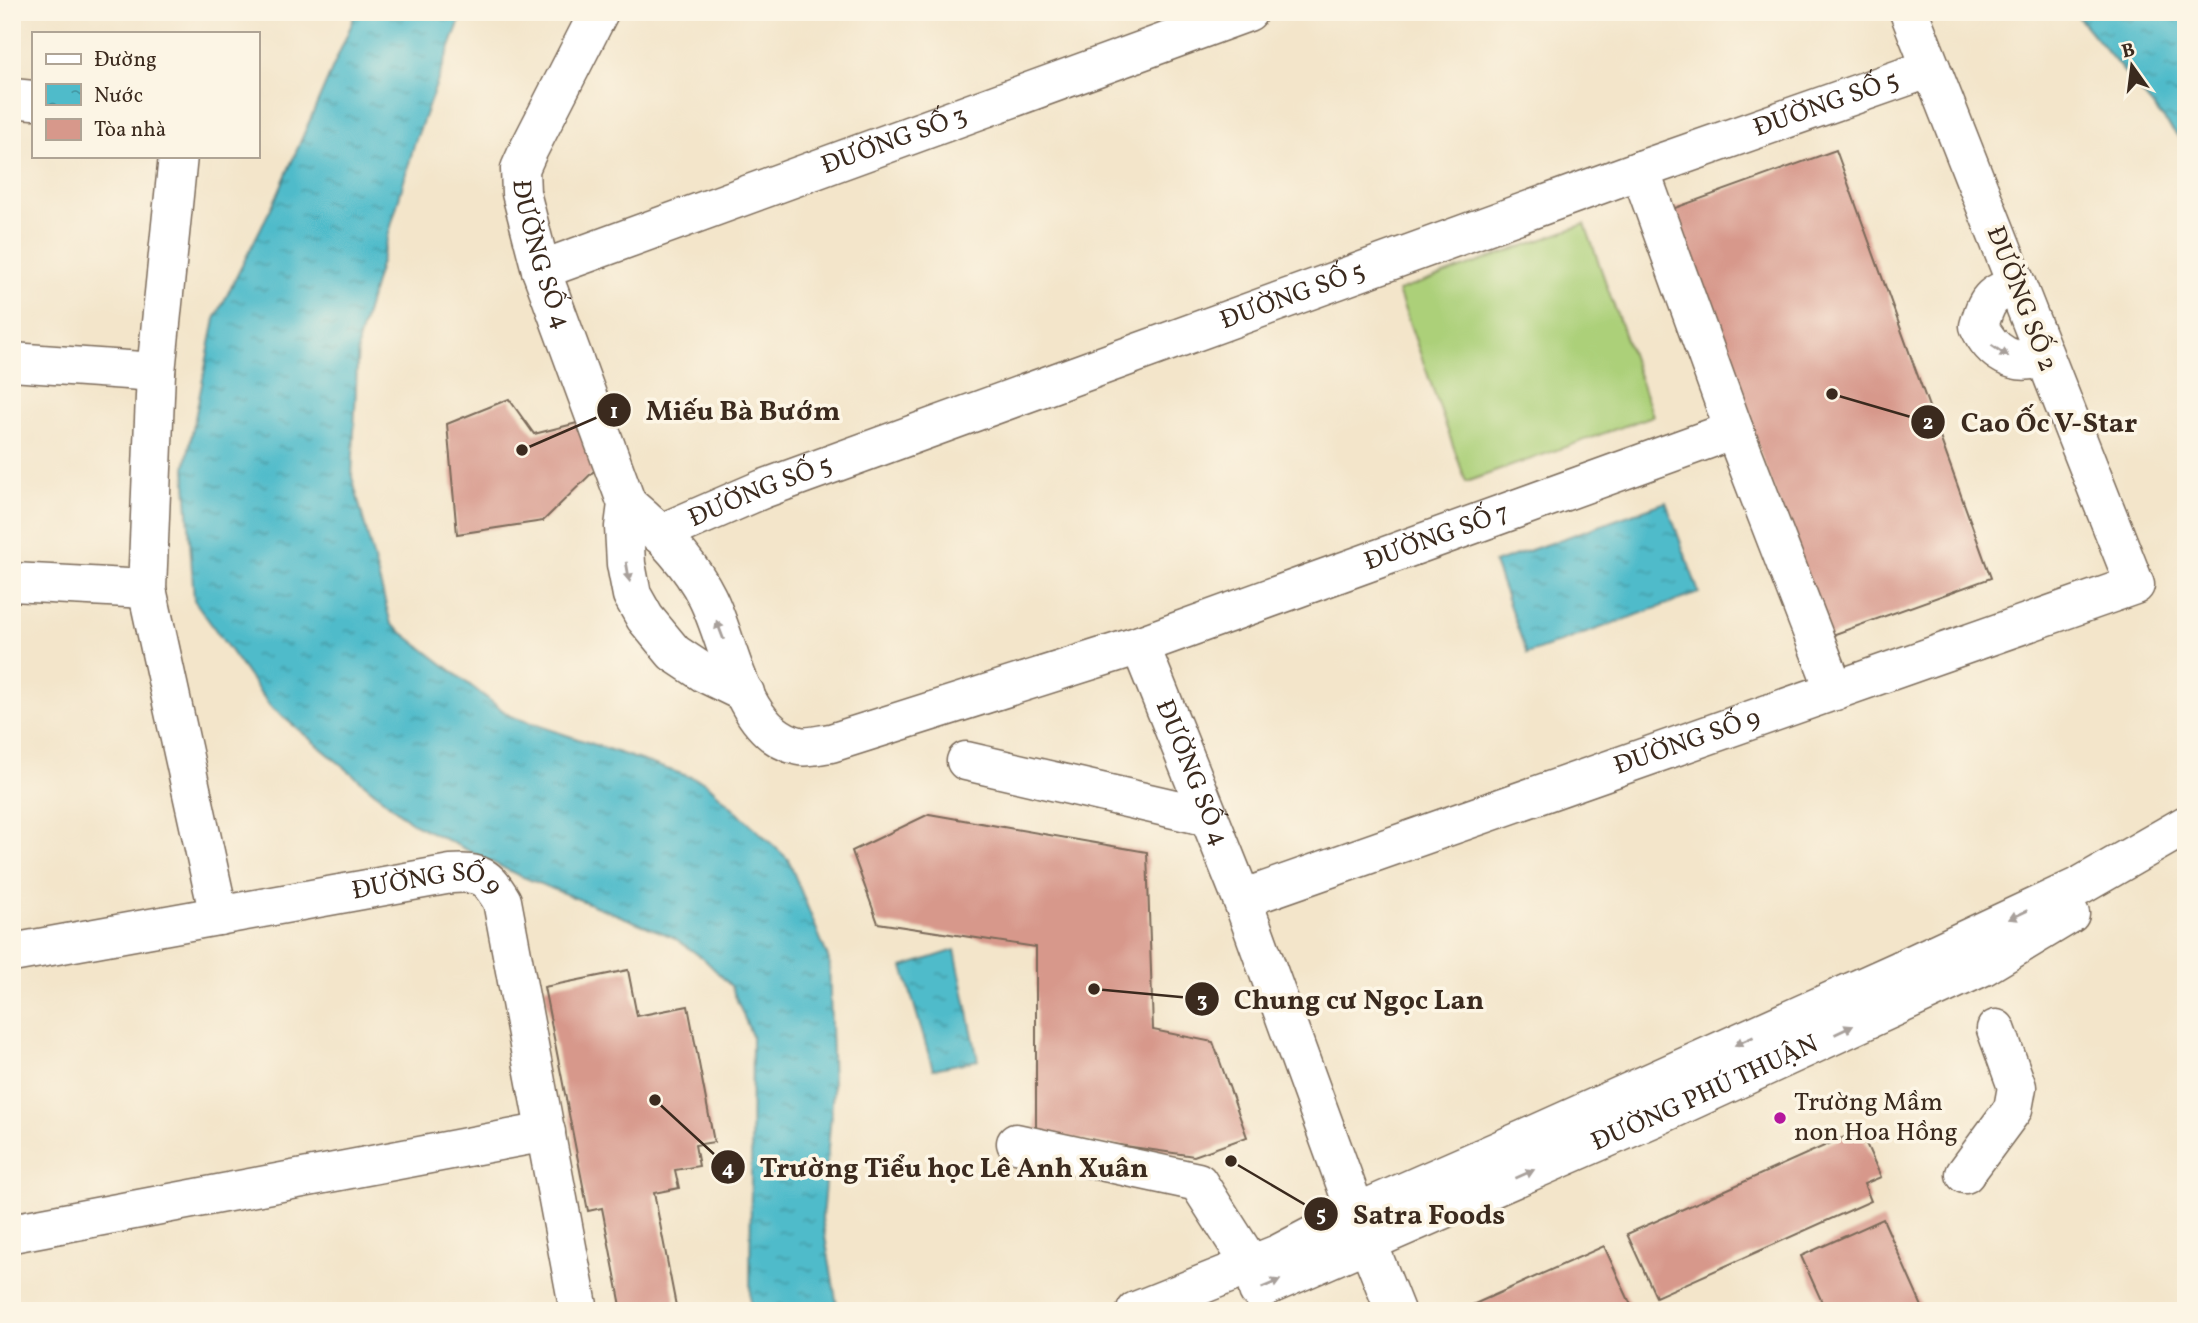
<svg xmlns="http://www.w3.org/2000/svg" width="2198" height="1323" font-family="Vollkorn,serif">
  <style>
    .grass { fill: #acd079; stroke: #747d4c; stroke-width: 2 }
    .water { fill: url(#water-ripples); stroke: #457274; stroke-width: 2 }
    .building { fill: #d7988b }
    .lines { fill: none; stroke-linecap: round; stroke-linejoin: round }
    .minor-casing { stroke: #7b6b5a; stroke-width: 41 }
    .minor { stroke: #fff; stroke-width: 38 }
    .oneway { fill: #a79f9a }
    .poi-dot { fill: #b5179e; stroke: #fcf5e5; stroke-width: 2.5 }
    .labels { text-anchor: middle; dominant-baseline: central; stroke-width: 7; stroke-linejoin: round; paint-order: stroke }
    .street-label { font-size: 26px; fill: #3b2a1e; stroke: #fcf5e5 }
    .poi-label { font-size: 26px; fill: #3b2a1e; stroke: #fcf5e5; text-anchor: start }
    .leader { fill: none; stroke: #3b2a1e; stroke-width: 2.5 }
    .callout-dot { fill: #3b2a1e; stroke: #fcf5e5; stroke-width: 2.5 }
    .mark-label { font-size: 21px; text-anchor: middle; font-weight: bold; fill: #fff }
    .callout-label { font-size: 28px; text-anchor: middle; font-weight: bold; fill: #3b2a1e; stroke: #fcf5e5; stroke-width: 7; stroke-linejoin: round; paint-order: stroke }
  </style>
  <defs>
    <pattern id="water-ripples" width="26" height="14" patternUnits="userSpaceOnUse" patternTransform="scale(1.75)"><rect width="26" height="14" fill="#4fbbca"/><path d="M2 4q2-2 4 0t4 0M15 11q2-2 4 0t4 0" fill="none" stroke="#4398a3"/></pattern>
  </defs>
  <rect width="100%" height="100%" fill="#fcf5e5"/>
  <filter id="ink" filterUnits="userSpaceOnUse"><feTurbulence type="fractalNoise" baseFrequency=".0143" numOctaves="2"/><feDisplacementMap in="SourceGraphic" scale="14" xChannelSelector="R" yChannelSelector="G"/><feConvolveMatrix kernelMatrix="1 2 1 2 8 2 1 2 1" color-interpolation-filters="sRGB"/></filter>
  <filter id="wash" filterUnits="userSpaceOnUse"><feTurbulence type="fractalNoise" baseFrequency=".00686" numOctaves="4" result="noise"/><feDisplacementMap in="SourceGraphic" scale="28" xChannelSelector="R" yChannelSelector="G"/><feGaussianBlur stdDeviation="1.57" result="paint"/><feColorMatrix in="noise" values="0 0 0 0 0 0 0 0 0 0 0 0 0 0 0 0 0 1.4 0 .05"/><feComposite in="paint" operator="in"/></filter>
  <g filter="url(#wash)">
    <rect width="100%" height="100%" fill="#f3e5ca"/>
    <!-- grass -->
    <path class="grass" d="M1585 224 1653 416 1466 482 1398 291Z"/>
    <!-- water -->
    <g class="water">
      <path d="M353 12H463L415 142 358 342 352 477 391 624 510 716 705 782 788 859 829 960 833 1090 822 1219 838 1311H750L752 1036 731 986 704 959 673 937 518 875 412 823 270 706 194 600 185 468 215 319 276 198 353 21Z"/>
      <path d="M2074 12H2186V146Z"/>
      <path d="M1666 502 1699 593 1527 654 1494 563Z"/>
      <path d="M955 950 978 1060 933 1069 903 967Z"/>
    </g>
    <g id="blocks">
      <!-- building -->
      <g class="building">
        <path d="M1836 150 1991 578 1827 637 1672 209Z"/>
        <path d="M509 399 534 434 585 421 599 466 543 521 457 534 447 424Z"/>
        <path d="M929 814 1147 852 1153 1030 1213 1042 1247 1137 1194 1156 1036 1133V947L878 923 852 851Z"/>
        <path d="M628 970 637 1016 688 1006 714 1142 695 1145 699 1166 675 1170 679 1188 654 1193 677 1311H622L602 1208 588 1211 544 987Z"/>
        <path d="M1860 1130 1881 1177 1864 1184 1871 1201 1656 1297 1627 1234Z"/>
        <path d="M1883 1219 1924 1311H1826L1801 1256Z"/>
        <path d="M1604 1246 1631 1305 1617 1311H1459Z"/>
      </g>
    </g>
  </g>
  <g filter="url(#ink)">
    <use href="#blocks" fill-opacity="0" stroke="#7b6b5a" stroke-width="2"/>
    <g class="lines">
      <defs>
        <g id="minor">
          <path id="s1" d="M599 12 528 151 520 169 521 193 541 270 627 504 624 527 626 564 632 595 645 618 674 653 704 673 745 693"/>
          <path d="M12 98 33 100"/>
          <path d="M178 156 156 372 147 589 219 916"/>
          <path d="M1640 170 1734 430 1835 691"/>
          <path id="s2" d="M541 270 1248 12"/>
          <path d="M2016 286C1990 294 1987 299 1979 326 1991 352 2015 369 2044 356"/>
          <path d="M12 362 156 372"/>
          <path id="s3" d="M627 504C657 529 689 561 707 597 731 644 740 733 799 746 808 748 821 744 831 743L1140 645 1734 430"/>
          <path id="s4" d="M659 534 763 489 1640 170 1931 68"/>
          <path d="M12 582 147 589"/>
          <path id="s5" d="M1140 645 1242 899 1356 1213 1395 1311"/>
          <path d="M966 761 1209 817"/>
          <path id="s6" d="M1242 899 2135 585 1909 12"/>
          <path id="s7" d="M12 953 451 874C481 872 487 876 502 901L579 1311"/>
          <path d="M1016 1143 1198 1182 1251 1265"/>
          <path d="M1965 1174 2013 1109 2017 1087 1996 1029"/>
          <path d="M12 1233 546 1132"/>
          <path id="s8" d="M1258 1290 1653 1118 1984 966 2070 914"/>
          <path d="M1136 1311 1278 1254 1356 1213 1525 1139 1898 971 2080 886 2186 825"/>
        </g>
      </defs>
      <!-- minor casing -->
      <use href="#minor" class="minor-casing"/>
      <!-- minor -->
      <use href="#minor" class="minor"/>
    </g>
    <!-- one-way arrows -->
    <defs><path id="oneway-solid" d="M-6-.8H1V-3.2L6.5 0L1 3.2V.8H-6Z" transform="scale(1.75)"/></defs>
    <g class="oneway">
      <use href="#oneway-solid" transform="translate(2000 351) rotate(34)"/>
      <use href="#oneway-solid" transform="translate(628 572) rotate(80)"/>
      <use href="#oneway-solid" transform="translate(720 630) rotate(-111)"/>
      <use href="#oneway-solid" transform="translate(2018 915) rotate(155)"/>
      <use href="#oneway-solid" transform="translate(1844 1030) rotate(-25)"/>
      <use href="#oneway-solid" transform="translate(1744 1041) rotate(156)"/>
      <use href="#oneway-solid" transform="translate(1525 1174) rotate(-24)"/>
      <use href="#oneway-solid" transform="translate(1271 1284) rotate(-23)"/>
    </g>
  </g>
  <!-- markers -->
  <circle class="poi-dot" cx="1780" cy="1118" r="7"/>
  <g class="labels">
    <!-- street labels -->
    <g class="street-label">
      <text stroke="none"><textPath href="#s4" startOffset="1244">ĐƯỜNG SỐ 5</textPath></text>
      <text stroke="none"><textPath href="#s2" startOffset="376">ĐƯỜNG SỐ 3</textPath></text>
      <text stroke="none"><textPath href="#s1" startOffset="264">ĐƯỜNG SỐ 4</textPath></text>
      <text stroke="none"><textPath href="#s4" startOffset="677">ĐƯỜNG SỐ 5</textPath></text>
      <text transform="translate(2021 299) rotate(69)">ĐƯỜNG SỐ 2</text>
      <text stroke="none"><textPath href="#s4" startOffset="110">ĐƯỜNG SỐ 5</textPath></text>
      <text stroke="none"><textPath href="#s3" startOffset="978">ĐƯỜNG SỐ 7</textPath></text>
      <text stroke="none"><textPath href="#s6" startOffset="472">ĐƯỜNG SỐ 9</textPath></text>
      <text stroke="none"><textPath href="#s5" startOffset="138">ĐƯỜNG SỐ 4</textPath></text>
      <text stroke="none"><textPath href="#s7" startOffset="422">ĐƯỜNG SỐ 9</textPath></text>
      <text stroke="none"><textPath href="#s8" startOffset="488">ĐƯỜNG PHÚ THUẬN</textPath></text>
    </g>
    <!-- poi labels -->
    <g class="poi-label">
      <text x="1794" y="1103">Trường Mầm<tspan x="1794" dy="30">non Hoa Hồng</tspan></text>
    </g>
  </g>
  <!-- callouts -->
  <path class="leader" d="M522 450L614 410M1832 394L1928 422M1094 989L1202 999M655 1100L728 1167M1231 1161L1321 1214"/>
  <g class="callout-dot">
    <circle cx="522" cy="450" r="7"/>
    <circle cx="1832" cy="394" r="7"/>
    <circle cx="1094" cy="989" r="7"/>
    <circle cx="655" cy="1100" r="7"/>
    <circle cx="1231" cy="1161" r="7"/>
    <circle cx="614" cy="410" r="18"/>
    <circle cx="1928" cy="422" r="18"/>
    <circle cx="1202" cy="999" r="18"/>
    <circle cx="728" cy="1167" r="18"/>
    <circle cx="1321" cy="1214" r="18"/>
  </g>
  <g class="mark-label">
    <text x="614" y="418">1</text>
    <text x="1928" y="429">2</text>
    <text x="1202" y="1007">3</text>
    <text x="728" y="1175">4</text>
    <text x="1321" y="1221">5</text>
  </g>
  <g class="callout-label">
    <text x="743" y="420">Miếu Bà Bướm</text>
    <text x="2049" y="432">Cao Ốc V-Star</text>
    <text x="1359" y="1009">Chung cư Ngọc Lan</text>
    <text x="954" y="1177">Trường Tiểu học Lê Anh Xuân</text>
    <text x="1429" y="1224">Satra Foods</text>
  </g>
  <!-- margin -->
  <rect width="2198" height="1323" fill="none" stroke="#fcf5e5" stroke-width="42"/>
  <!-- legend -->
  <rect x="32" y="32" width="228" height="126" fill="#fcf5e5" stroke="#afa495" stroke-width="2"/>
  <rect x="46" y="54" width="35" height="10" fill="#ffffff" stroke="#afa495" stroke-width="2"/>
  <text x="94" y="66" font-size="21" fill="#3b2a1e">Đường</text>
  <rect x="46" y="84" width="35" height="21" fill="url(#water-ripples)" stroke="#afa495" stroke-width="2"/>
  <text x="94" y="102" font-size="21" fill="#3b2a1e">Nước</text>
  <rect x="46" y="119" width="35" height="21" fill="#d7988b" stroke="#afa495" stroke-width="2"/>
  <text x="94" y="136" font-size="21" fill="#3b2a1e">Tòa nhà</text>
  <!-- north arrow -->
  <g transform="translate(2132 66) rotate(346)" stroke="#fcf5e5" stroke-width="5" paint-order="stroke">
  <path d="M0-5L12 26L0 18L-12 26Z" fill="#3b2a1e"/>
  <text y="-10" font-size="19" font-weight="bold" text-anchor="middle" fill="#3b2a1e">B</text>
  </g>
</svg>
